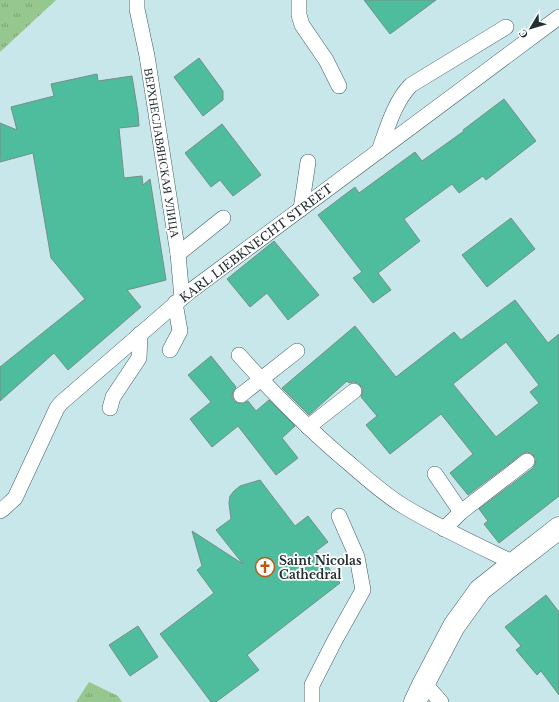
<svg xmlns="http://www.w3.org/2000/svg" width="559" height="702" font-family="'Libre Baskerville',serif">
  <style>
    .grass { fill: url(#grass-tufts) }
    .building { fill: #4dbd9e; stroke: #748f86; fill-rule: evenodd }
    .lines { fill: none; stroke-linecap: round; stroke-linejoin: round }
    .service-casing { stroke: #415d60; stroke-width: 16 }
    .minor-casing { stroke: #415d60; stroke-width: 23 }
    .service { stroke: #fff; stroke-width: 15 }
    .minor { stroke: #fff; stroke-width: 22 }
    .labels { text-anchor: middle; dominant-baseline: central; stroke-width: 3.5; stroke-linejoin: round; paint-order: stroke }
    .street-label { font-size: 12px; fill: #222e2f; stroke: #fff }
    .poi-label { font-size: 12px; font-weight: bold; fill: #222e2f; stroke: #fff; text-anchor: start }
  </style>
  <defs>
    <pattern id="grass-tufts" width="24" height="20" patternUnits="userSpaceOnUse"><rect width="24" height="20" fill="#96c78f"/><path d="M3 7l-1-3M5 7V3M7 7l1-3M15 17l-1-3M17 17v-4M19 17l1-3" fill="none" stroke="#7aa275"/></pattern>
  </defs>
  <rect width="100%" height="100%" fill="#c7e7ea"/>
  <!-- grass -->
  <g class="grass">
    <path d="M0 0H56L0 52Z"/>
    <path d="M89 682 118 696 122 702H76Z"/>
  </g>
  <!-- building -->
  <g class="building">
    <path d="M364 0H436L390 34Z"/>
    <path d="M199 58 223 91V100L203 116 174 77Z"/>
    <path d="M97 74 98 81 132 76 138 113 139 126 119 128 124 178 142 176 143 185 150 179 166 280 127 290 141 307 68 370 54 353 0 401V367L85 299 51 258 33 153 0 162V123L17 130 11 107 54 96 51 84Z"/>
    <path d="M504 99 536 141 486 180 483 176 459 193 452 184 404 219 420 241 378 273 391 290 373 303 353 278 362 272 318 215 355 187 359 193 415 152 422 161 464 131 463 130Z"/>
    <path d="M222 124 261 175 233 196 220 180 211 187 185 153Z"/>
    <path d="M511 218 535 249 487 287 462 255Z"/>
    <path d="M274 241 319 295 288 320 267 293 250 307 227 279Z"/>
    <path d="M515 300 548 343 559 334V496L499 543 484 524 488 521 479 509 533 468 535 464 536 459 534 456 531 453 526 452 522 454 468 495 450 473 473 454 441 414 390 454 366 425 377 416 361 397 362 394 363 389 361 386 358 383 353 382 349 383 347 381 309 415 282 388 355 326 396 377 454 332 461 340ZM506 342 539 385 530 392 539 403 496 437 453 384Z"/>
    <path d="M211 356 236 387 233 392 232 397 234 401 238 403 242 404 248 401 256 411 269 400 295 426 282 438 298 458 276 475 238 426 212 447 190 419 211 402 188 375Z"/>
    <path d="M260 480 295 526 308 516 328 542 316 551 340 583 247 655 259 670 216 702H211L160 634 214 593 197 570 202 566 192 531 243 564 216 530 231 519 229 503 230 496 234 491 240 486Z"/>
    <path d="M546 595 559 612V695L541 671 537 675 516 650 521 646 505 627Z"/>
    <path d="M138 626 158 657 130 676 109 645Z"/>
  </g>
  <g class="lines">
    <defs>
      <g id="service">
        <path d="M137 0V9L147 56 178 254 182 298"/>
        <path d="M299 0V15L302 25 326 60 339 86"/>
        <path d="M379 151C387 129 394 102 411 85L506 27"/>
        <path d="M301 209 308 162"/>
        <path d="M178 254 223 218"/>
        <path d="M170 350 180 331 175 303"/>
        <path d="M239 355C274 394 310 431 350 464 367 479 385 495 405 507 440 528 477 545 514 563"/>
        <path d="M241 395 297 351"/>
        <path d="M110 408 113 397 139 358 140 334"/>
        <path d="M308 427 354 391"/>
        <path d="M435 474 461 512"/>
        <path d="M0 511 3 509 15 498 57 408 61 403 189 292 559 17"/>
        <path d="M444 529 461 512 527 461"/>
        <path d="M424 683 441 702"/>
        <path d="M312 702V685L335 640 363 590 357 557 339 516"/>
      </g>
      <path id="minor" d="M415 702 424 683 454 626 480 590 514 563 559 528"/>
    </defs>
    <!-- service casing -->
    <use href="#service" class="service-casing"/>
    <!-- minor casing -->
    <use href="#minor" class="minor-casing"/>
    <!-- service -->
    <use href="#service" class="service"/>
    <!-- minor -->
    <use href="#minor" class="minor"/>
  </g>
  <!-- icons -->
  <defs>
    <symbol id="church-ring" viewBox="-11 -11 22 22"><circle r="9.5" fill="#fff" stroke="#ba5b13" stroke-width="1.5"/><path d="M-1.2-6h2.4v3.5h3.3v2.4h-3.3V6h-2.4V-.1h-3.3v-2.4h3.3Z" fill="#ba5b13"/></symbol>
  </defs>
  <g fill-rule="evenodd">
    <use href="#church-ring" x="254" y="556" width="22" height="22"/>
  </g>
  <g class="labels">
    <!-- street labels -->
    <g class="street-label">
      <text transform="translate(162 153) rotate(81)">ВЕРХНЕСЛАВЯНСКАЯ УЛИЦА</text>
      <text transform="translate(256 243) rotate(-37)">KARL LIEBKNECHT STREET</text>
    </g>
    <!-- poi labels -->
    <g class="poi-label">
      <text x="279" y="560">Saint Nicolas<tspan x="279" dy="14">Cathedral</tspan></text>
    </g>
  </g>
  <!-- north arrow -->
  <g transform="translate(531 28) rotate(232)" stroke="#ffffff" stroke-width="3" paint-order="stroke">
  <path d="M0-3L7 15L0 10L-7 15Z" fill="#222e2f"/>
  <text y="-6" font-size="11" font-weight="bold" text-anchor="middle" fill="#222e2f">С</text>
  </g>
</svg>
